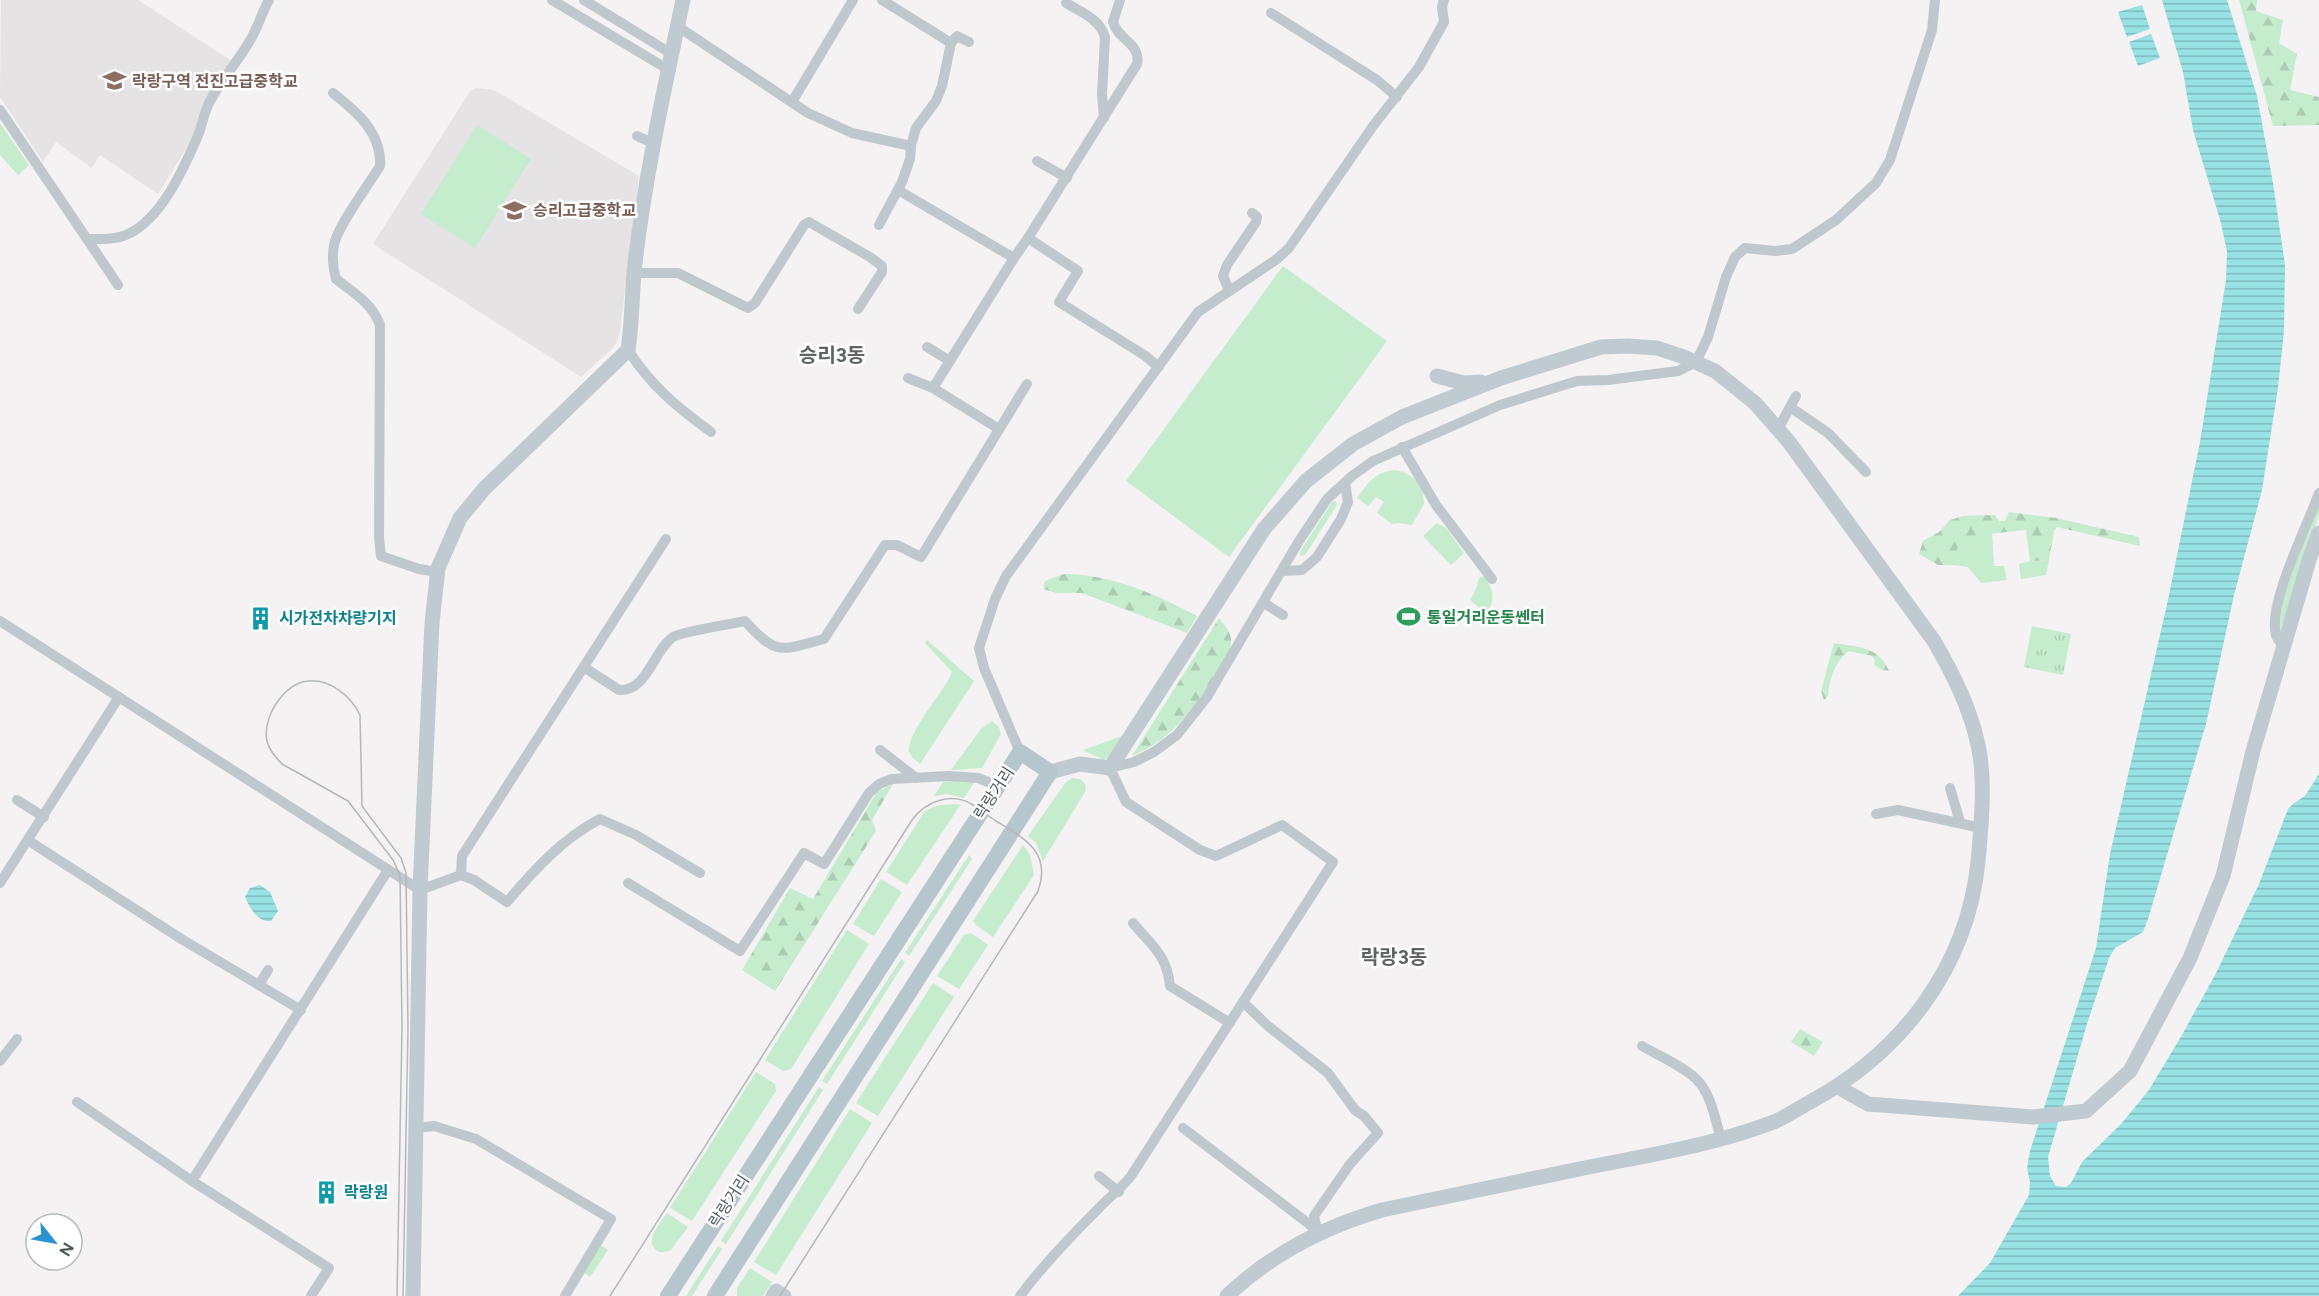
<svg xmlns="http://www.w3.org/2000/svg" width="2319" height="1296" font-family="Figtree,'Noto Sans KR',sans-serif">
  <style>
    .education { fill: #e5e3e4 }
    .green { fill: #c6ecce }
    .forest { fill: url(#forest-firs) }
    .park { fill: url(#park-tufts) }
    .water { fill: url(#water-rules) }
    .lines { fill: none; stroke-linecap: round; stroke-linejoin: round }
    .street { stroke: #bfc8cd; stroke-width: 10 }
    .secondary { stroke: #c0cbd1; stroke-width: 15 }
    .primary { stroke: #b5c6cd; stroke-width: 16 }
    .tram { stroke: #b5b8bb; stroke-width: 1.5 }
    .labels { text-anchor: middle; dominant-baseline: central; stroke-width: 5; stroke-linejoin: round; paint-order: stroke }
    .education-label { font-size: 16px; font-weight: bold; fill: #785e54; stroke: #fff; text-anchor: start }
    .leisure-label { font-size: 16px; font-weight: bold; fill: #27864d; stroke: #fff; text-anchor: start }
    .culture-label { font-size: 16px; font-weight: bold; fill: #0d838f; stroke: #fff; text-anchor: start }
    .street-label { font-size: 16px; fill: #4b585e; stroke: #fff }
    .quarter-label { font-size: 20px; font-weight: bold; fill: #5f6366; stroke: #fff }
  </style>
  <defs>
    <pattern id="forest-firs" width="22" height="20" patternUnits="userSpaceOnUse" patternTransform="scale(1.5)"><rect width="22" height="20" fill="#c6ecce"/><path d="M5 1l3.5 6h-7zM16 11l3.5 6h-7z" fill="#acccb3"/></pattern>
    <pattern id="park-tufts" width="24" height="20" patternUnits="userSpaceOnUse" patternTransform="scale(1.5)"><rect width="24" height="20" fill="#c6ecce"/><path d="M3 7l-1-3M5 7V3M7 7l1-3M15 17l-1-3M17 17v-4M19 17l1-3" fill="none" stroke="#acccb3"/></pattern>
    <pattern id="water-rules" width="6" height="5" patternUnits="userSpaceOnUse" patternTransform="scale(1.5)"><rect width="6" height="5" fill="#98e2e4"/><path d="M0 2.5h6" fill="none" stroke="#7ebabc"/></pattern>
  </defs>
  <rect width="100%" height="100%" fill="#f4f2f2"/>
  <!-- education -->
  <g class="education">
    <path d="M1 0H138L238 65 158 194 100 155 92 168 56 142 43 162 0 97Z"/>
    <path d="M476 88 494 90 639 176 620 331 616 344 612 349 581 377 373 244 471 90Z"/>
  </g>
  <!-- green -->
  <g class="green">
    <path d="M0 123 29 165 18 175 0 155Z"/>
    <path d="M477 125 531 159 475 248 421 214Z"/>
    <path d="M1283 266 1387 341 1229 557 1126 481Z"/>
    <path d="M1394 470C1413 472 1424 485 1424 504L1412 525 1399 523 1392 524 1377 513 1384 502 1376 497 1368 506 1357 498C1367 484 1375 472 1394 470Z"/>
    <path d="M2319 500V515L2280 631 2278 629 2284 595Z"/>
    <path d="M1336 501 1337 505 1305 555 1300 556V552L1332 502Z"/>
    <path d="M1437 523 1446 528 1464 553 1451 565 1423 536Z"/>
    <path d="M1992 532 1994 566H2004L2007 580 1981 583 1968 567 1954 565 1959 537Z"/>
    <path d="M2049 560 2046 575 2021 579 2019 564 2030 561Z"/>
    <path d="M1484 576C1493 589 1496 598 1488 612H1485L1470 600 1476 589 1479 578Z"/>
    <path d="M927 640 974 681 920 764C917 761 912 758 910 754 903 736 946 690 952 672L925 643Z"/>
    <path d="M992 721 999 727 1001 734 982 768 951 770 981 729Z"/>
    <path d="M1125 735 1110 756 1104 760 1083 750Z"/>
    <path d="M1072 778C1081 778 1088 782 1085 792L1043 861 1036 843 1028 836 1066 782Z"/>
    <path d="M967 780 974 783 964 798 947 794 934 796 943 782Z"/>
    <path d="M961 804 907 885 886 872 925 811 939 805Z"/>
    <path d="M1023 845 1030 855 1034 875 993 937 976 925 973 921Z"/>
    <path d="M969 855 972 859 909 956 905 953Z"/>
    <path d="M881 879 902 892 874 936 853 924Z"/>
    <path d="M847 930 869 944 791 1069 783 1071 765 1060Z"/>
    <path d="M971 933 988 945 959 989 937 976 964 935Z"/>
    <path d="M901 959 905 962 827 1084 822 1081Z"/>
    <path d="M933 983 954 997 878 1116 856 1103Z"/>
    <path d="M756 1072 775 1084 776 1091 692 1221 670 1208Z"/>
    <path d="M819 1087 823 1090 726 1244 721 1241Z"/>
    <path d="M850 1109 872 1123 776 1275 754 1262Z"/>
    <path d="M667 1213 688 1227 671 1250C666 1252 661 1254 656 1250 644 1240 661 1222 667 1213Z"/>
    <path d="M600 1245 608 1250 590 1277 583 1272Z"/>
    <path d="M718 1246 722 1249 692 1296H686Z"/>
    <path d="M750 1268 772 1282 763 1296H737V1288Z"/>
  </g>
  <!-- forest -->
  <g class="forest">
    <path d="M2239 0H2257L2256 11 2283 20 2279 43 2297 54 2290 90 2319 97V125L2273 126Z"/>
    <path d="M2009 512 2056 518 2139 537 2140 546 2057 527 2054 531 2049 560 2030 561 2026 530 1960 537 1954 565H1938L1919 554 1923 541 1939 532 1950 520 1963 516 1995 515 1999 521H2005Z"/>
    <path d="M1064 574C1110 574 1156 594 1197 616L1187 633 1082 593H1056L1043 589 1045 581Z"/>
    <path d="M1219 618C1225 626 1232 633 1231 643 1230 664 1185 720 1168 734 1158 743 1145 750 1132 756Z"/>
    <path d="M1834 643C1857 647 1879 646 1889 671L1882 670 1874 665 1875 660 1872 656 1849 651C1835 661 1829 679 1828 696L1824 700 1821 691Z"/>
    <path d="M893 784 872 820 876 831 775 991 742 970 790 888 813 899 877 792Z"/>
    <path d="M1800 1029 1823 1042 1814 1056 1791 1042Z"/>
  </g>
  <!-- park -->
  <path class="park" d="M2032 626 2071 634 2063 675 2024 667Z"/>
  <!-- water -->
  <g class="water">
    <path d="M2162 0H2227L2257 96 2273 183 2285 265 2284 331 2278 388 2262 490 2234 595 2206 724 2148 919 2143 932 2115 948 2109 958 2087 1024 2048 1157 2050 1176 2056 1186 2066 1187 2071 1183 2082 1162 2121 1124 2149 1090 2182 1035 2215 975 2259 884 2288 809 2293 804 2305 796 2319 774V1296H1958L1990 1263 2029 1195 2030 1182 2027 1168 2030 1151 2096 948 2110 854 2168 600 2200 442 2226 280 2227 252 2221 223 2193 130 2183 72Z"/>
    <path d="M2142 5 2150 29 2127 37 2118 12Z"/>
    <path d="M2151 34 2160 58 2138 66 2129 42Z"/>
    <path d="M260 885 270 892 278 911 271 921C257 922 250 908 245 897L250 888Z"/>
  </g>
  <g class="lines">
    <!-- street -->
    <g class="street">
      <path d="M552 0 669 70"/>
      <path d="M584 0 672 54"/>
      <path d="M1120 0 1113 22C1118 40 1141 43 1137 64L1028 238 1078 271 1059 302 1144 355 1159 367"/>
      <path d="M1066 3C1081 12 1100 19 1105 37L1102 95 1104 118"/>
      <path d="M1271 13 1377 80 1397 97"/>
      <path d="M677 26 808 113 852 133 911 146"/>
      <path d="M951 43 957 36 969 42"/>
      <path d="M333 93C357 112 382 133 380 166 369 184 337 227 334 245 332 255 333 269 336 279 354 293 372 303 380 325L379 537 381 556 419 569 437 572"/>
      <path d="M792 102 853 0"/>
      <path d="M0 110 118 285"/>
      <path d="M637 136 655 144"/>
      <path d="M1037 161 1067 178"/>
      <path d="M898 190 1014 258"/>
      <path d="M879 225 902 182 910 159 911 146 916 128 936 101 942 86 951 43 882 0"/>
      <path d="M87 239C100 239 116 240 128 234 161 219 183 170 197 138 202 127 203 115 209 103 220 81 237 63 249 42 258 28 261 14 269 0"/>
      <path d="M634 273H678L748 308 755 303 804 225 809 222 870 257 882 266V272L858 309"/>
      <path d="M1229 290 1223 276 1227 265 1256 222 1257 217 1252 213"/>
      <path d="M927 347 950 361"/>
      <path d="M628 350C651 386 677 407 711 432"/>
      <path d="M908 378 933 388 999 429"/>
      <path d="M933 388 1014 258 1028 238"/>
      <path d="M1790 407 1828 433 1866 472"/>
      <path d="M1778 429 1796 396"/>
      <path d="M1402 447 1436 505 1492 579"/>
      <path d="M1283 571 1302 570 1317 557 1341 519 1348 502 1345 483"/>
      <path d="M1264 603 1283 615"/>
      <path d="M0 621 420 890 461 875 474 880 507 902C533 871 563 838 600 819L636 835 700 873"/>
      <path d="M2283 646C2280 642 2277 639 2276 635 2267 604 2308 525 2319 493"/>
      <path d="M585 668 619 690C647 692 653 651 673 637 680 632 732 624 745 621 777 657 781 650 824 639L885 545H897L921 557 1027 384"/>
      <path d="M880 750 916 778"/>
      <path d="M1020 752 984 668 979 648 995 599 1006 576 1198 312 1277 259 1289 248 1373 126 1419 67 1444 22 1442 7 1444 0"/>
      <path d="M1950 788 1960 822"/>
      <path d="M17 800 44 817"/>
      <path d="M1876 814 1898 810 1981 828"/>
      <path d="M29 841 183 940 301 1010"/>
      <path d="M461 875 462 856 666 539"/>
      <path d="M0 883 119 697"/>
      <path d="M628 883 740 951 804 853 824 864 869 793 879 784 892 779 949 776 978 778 998 786"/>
      <path d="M1133 923C1152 946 1167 955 1170 986L1230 1023"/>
      <path d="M259 985 268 970"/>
      <path d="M1244 1003 1268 1026 1328 1073 1355 1110 1364 1116 1378 1133 1350 1164 1314 1216 1318 1234"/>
      <path d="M1642 1046C1659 1056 1681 1065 1695 1078 1711 1092 1715 1119 1721 1139"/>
      <path d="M0 1061 17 1039"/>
      <path d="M77 1102 192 1181 329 1268 311 1296"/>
      <path d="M416 1128 434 1126 476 1139 611 1219 565 1296"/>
      <path d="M1183 1128 1309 1224 1318 1234"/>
      <path d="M1099 1176 1119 1192"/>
      <path d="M192 1181 388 870"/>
      <path d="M1020 1296C1043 1265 1071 1236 1098 1209 1110 1196 1120 1190 1131 1176L1333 862 1282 825 1216 856 1200 850 1126 802 1110 768 1134 762 1154 752 1177 735 1207 697 1299 541 1327 499 1352 476 1373 461 1500 405 1577 381 1608 380 1678 371 1696 362 1708 337 1726 277 1735 257 1745 248 1775 251 1792 249 1836 220 1876 183 1890 160 1932 30 1935 0"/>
    </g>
    <!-- secondary -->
    <g class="secondary">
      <path d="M1437 376 1464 383 1481 382"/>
      <path d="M1050 772 1080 764 1110 768 1264 529 1306 481 1353 444 1402 417 1501 378 1601 347 1628 346 1657 348 1684 357 1715 371 1755 403 1789 442 1934 641C1953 674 1970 707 1978 745 1986 780 1981 827 1978 862 1967 968 1901 1053 1810 1102 1797 1109 1785 1118 1771 1123 1713 1145 1650 1155 1589 1167 1520 1181 1451 1196 1382 1210 1324 1227 1271 1254 1227 1296"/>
      <path d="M1838 1087 1868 1104 2033 1117 2086 1111 2130 1071 2190 958 2223 876 2253 751 2310 557 2319 533"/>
      <path d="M413 1296 420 890 432 623 438 568 460 518 484 489 628 350C632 324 632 298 634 272 644 181 664 90 683 0"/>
      <path d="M773 1296 776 1291 784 1296"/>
    </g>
    <!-- primary -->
    <path class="primary" d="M668 1296 1020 752 1050 772 715 1296"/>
    <!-- tram -->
    <g class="tram">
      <path d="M397 1296 402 1028 400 875 393 860 348 801 282 764C276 758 269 750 267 741 262 718 283 684 308 681 330 679 351 696 360 715L362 806 401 858 406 873 408 1027 403 1296"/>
      <path d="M610 1296 912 820C925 802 951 791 973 805 981 810 988 816 996 821 1024 838 1052 852 1038 891L780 1296"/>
    </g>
  </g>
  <!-- icons -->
  <defs>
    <symbol id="school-bare" viewBox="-9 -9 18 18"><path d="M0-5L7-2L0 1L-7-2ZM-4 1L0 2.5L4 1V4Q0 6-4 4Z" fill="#8d6e63" stroke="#fff" stroke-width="2.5" paint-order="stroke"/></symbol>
    <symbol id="stadium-bare" viewBox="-9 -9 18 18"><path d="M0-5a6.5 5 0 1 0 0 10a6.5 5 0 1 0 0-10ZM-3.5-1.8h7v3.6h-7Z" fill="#2e9e5b" stroke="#fff" stroke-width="2.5" paint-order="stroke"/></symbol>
    <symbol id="building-bare" viewBox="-9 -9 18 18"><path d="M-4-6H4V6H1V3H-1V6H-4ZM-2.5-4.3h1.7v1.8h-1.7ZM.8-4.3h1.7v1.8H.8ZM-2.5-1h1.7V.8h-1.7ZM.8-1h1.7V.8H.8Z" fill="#0f9aa8" stroke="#fff" stroke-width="2.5" paint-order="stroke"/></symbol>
  </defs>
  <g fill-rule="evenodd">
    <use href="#school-bare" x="98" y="64" width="33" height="33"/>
    <use href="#school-bare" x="498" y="194" width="33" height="33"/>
    <use href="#stadium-bare" x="1392" y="600" width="33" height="33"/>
    <use href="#building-bare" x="244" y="602" width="33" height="33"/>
    <use href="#building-bare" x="310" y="1176" width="33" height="33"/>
  </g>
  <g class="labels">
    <!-- education labels -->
    <g class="education-label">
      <text x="132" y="81">락랑구역 전진고급중학교</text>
      <text x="533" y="210">승리고급중학교</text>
    </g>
    <!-- leisure labels -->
    <g class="leisure-label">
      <text x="1427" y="617">통일거리운동쎈터</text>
    </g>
    <!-- culture labels -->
    <g class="culture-label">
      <text x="279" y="618">시가전차차량기지</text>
      <text x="344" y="1192">락랑원</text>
    </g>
    <!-- street labels -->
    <g class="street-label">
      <text transform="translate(994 793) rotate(-57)">락랑거리</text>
      <text transform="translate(729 1201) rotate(-57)">락랑거리</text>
    </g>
    <!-- quarter labels -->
    <g class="quarter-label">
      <text x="832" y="355">승리3동</text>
      <text x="1394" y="957">락랑3동</text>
    </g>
  </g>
  <!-- north arrow -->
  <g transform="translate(54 1242) rotate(121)"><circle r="28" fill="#ffffff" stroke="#b7bcbf" stroke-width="1.5"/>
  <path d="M0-4.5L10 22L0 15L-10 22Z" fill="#2d94d3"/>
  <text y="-9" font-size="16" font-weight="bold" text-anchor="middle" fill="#4b585e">N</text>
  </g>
</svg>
